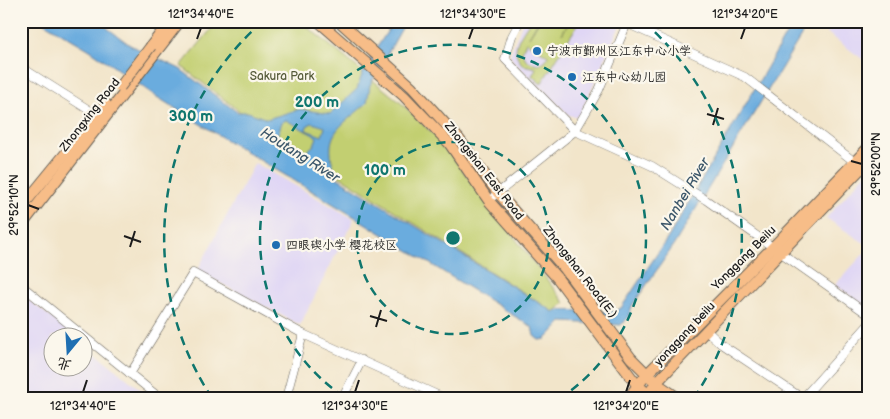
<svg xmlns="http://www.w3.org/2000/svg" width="890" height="419" font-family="'Balsamiq Sans','LXGW WenKai TC',sans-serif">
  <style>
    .built { fill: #dfd5f5 }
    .green { fill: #c2cf71; stroke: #6f7646; fill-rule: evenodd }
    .water { fill: #6aacde; stroke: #43647d; fill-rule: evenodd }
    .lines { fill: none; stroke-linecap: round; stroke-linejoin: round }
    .minor-casing { stroke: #676259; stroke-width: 9 }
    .major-casing { stroke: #676259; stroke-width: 12 }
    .minor { stroke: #fff; stroke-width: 8 }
    .major { stroke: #f7bd88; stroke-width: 10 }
    .major-bridge-casing { stroke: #676259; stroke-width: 12; stroke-linecap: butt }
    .major-bridge { stroke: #f7bd88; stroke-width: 10 }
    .ticks { fill: none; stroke: #1c1c1c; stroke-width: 2 }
    .ring { fill: none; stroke: #0f766e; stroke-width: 2.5; stroke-dasharray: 9 6 }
    .poi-dot { fill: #1f6fb2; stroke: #fbf7ec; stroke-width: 2 }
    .labels { text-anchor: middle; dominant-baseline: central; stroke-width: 4.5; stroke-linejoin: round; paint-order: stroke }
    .poi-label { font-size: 12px; fill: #1c1c1c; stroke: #fbf7ec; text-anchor: start }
    .park-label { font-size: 12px; fill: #565b3a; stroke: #fbf7ec }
    .street-label { font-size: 12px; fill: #1c1c1c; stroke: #fbf7ec }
    .water-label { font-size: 14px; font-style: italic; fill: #3b566a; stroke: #fbf7ec }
    .centre { fill: #0f766e; stroke: #fbf7ec; stroke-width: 2.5 }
    .ring-label { font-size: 15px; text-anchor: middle; font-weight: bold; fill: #0f766e; stroke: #fbf7ec; stroke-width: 4.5; stroke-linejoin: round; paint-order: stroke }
    .neatline { fill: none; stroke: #1c1c1c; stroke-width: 2 }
    .ticks-label { font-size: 12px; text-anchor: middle; fill: #1c1c1c }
  </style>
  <rect width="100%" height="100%" fill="#fbf7ec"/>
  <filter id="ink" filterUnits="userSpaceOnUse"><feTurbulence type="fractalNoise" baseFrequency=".02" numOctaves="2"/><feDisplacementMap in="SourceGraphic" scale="10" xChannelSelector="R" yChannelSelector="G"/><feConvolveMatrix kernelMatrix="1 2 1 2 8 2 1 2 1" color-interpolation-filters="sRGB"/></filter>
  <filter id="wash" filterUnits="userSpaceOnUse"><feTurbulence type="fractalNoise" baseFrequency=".0096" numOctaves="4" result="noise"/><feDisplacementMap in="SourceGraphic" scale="20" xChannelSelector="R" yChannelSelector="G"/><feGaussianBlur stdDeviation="1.12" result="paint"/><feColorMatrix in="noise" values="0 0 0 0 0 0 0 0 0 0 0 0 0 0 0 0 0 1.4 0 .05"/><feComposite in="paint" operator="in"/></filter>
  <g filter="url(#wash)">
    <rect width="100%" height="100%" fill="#f2e5ca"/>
    <!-- built -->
    <g class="built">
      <path d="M523 21H622L580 114 575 117 569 115 513 61 510 55Z"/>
      <path d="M815 21H869V64L814 23Z"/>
      <path d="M255 163 354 219 300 325 197 271Z"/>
      <path d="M869 170V246L826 218Z"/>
      <path d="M869 248V309L835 285Z"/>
      <path d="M21 294 75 336H52V366H82L83 343 151 398H21Z"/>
    </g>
    <!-- green -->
    <g class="green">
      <path d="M218 21H300L401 103 440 141 565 303 554 312 344 179 287 148 181 66Z"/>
      <path d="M530 21H538L529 37 539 21H569L562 34 570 21H580L541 84 532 76 536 68 523 65C508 50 521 35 530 21ZM526 42 548 56 545 61 538 64 527 61 522 52Z"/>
    </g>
    <!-- water -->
    <path class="water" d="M41 21H98L130 45 180 69 237 112H248L267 119 300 109 330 114 357 89 365 66 394 21H406L370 85 367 103C337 130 322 132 336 177L554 312 561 310 612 312 621 308 669 236 794 21H810L672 248 632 306 629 317 621 325 562 322 546 339 539 340 534 336 532 327 355 217 223 138 157 97 90 50ZM286 120 317 137 314 145 306 152 297 146H288L283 140 276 139 282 122ZM312 123 325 127 322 136 306 130 307 126Z"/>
  </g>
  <g filter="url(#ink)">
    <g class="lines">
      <defs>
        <g id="minor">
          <path d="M520 21 512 36 505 59 575 131 652 166 706 200 869 315"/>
          <path d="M628 24 745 77 869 173"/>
          <path d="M21 67 97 115"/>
          <path d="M494 196 575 131 599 90 628 21"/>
          <path d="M21 285 160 398"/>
          <path d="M706 330 721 344 802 398"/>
          <path d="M130 374 193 273 303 334"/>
          <path d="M286 398 303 334 444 398"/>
          <path d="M348 398 344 395 362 360"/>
          <path d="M803 398 869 324"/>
        </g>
        <g id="major">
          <path d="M318 21 404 96 449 143 489 201 558 279 637 385 653 398"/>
          <path d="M339 21 412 87 459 139 498 193 565 269 631 358 656 383 678 398"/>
          <path d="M151 46 170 21"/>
          <path d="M21 208 106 104"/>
          <path d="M21 226 180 21"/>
          <path d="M628 398 647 374 773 247 869 147"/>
          <path d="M646 398 656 383 869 160"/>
        </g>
      </defs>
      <!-- minor casing -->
      <use href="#minor" class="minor-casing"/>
      <!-- major casing -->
      <use href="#major" class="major-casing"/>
      <!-- minor -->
      <use href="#minor" class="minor"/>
      <!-- major -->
      <use href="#major" class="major"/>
      <defs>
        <path id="major-bridge" d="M120 87 151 46"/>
      </defs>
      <!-- major-bridge casing -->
      <use href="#major-bridge" class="major-bridge-casing"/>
      <!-- major-bridge -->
      <use href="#major-bridge" class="major-bridge"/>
    </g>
  </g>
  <!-- ticks -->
  <path class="ticks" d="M197 39 201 28M469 39 473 28M741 39 745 28M707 114 724 119M713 125 718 108M851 161 862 164M28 205 39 209M124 236 141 242M130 247 135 231M370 316 387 321M376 327 381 310M83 392 87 380M355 392 359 380M626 392 630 380"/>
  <!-- distance rings -->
  <g class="ring">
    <circle cx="453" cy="238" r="96"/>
    <path d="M344 397A193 193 0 1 1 562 397"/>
    <path d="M212 398A289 289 0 0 1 262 22M644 22A289 289 0 0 1 694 398"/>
  </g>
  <!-- markers -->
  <g class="poi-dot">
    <circle cx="537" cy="51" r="5"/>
    <circle cx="572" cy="77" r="5"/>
    <circle cx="276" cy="245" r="5"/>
  </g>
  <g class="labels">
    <!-- poi labels -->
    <g class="poi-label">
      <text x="547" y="51">宁波市鄞州区江东中心小学</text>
      <text x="582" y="77">江东中心幼儿园</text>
      <text x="286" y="245">四眼碶小学 樱花校区</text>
    </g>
    <!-- park labels -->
    <g class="park-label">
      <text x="282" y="76">Sakura Park</text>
    </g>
    <!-- street labels -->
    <g class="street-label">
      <text transform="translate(90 115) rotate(-52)">Zhongxing Road</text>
      <text transform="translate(484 171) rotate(52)">Zhongshan East Road</text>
      <text transform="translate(744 258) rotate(-45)">Yonggang Beilu</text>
      <text transform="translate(580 272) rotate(52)">Zhongshan Road(E.)</text>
      <text transform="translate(685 334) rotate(-47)">yonggang beilu</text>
    </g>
    <!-- water labels -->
    <g class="water-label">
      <text transform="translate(300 155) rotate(32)">Houtang River</text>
      <text transform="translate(685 194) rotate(-59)">Nanbei River</text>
    </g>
  </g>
  <circle cx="453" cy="238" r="8" class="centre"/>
  <g class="ring-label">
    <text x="317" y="107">200 m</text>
    <text x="191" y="121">300 m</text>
    <text x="385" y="175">100 m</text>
  </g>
  <!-- margin -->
  <rect width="890" height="419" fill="none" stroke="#fbf7ec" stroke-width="55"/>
  <!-- north arrow -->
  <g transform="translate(68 352) rotate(198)"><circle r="24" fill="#fbf7ec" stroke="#a29f99"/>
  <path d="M0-4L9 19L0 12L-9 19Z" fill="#1f6fb2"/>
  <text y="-8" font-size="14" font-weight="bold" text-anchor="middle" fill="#1c1c1c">北</text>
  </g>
  <rect x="28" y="28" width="834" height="364" class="neatline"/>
  <g class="ticks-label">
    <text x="201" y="18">121°34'40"E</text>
    <text x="473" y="18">121°34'30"E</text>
    <text x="745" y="18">121°34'20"E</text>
    <text transform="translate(876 164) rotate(-90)" y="4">29°52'00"N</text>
    <text transform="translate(14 205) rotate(-90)" y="4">29°52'10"N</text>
    <text x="83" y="410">121°34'40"E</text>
    <text x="355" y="410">121°34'30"E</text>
    <text x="626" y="410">121°34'20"E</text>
  </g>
</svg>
